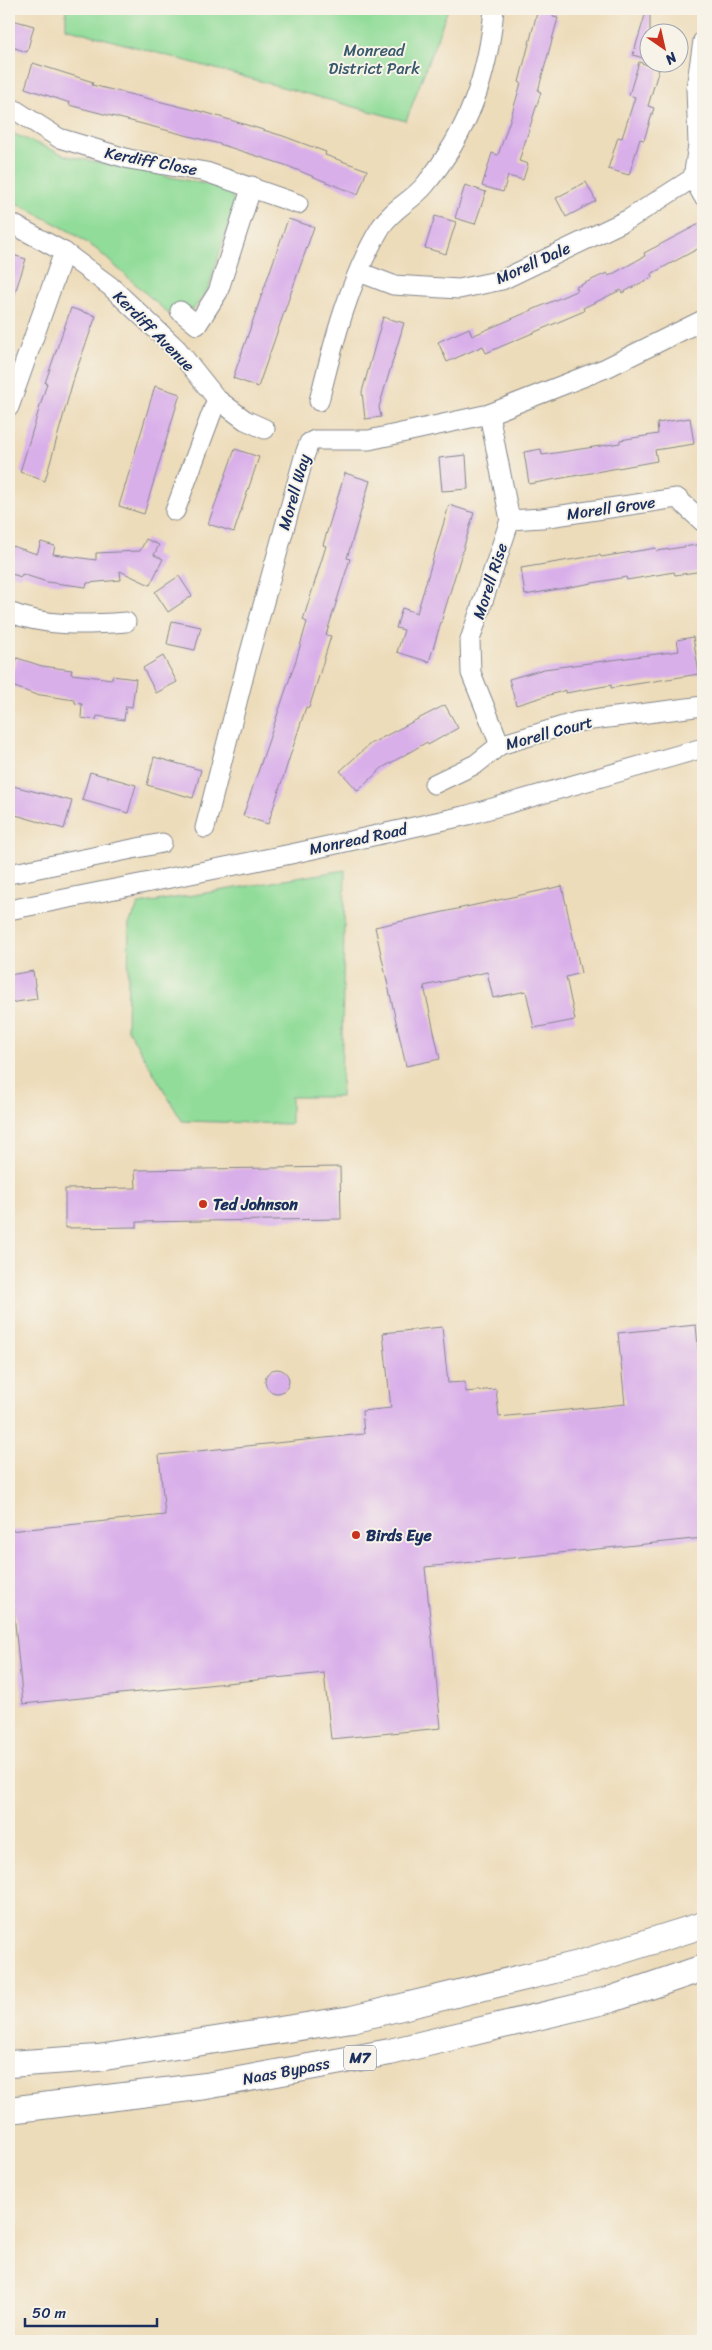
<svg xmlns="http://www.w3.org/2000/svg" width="712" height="2350" font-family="Sriracha,sans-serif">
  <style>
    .green { fill: #90dc98; stroke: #56867b }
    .building { fill: #d9afea }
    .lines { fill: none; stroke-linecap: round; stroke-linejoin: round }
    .minor-casing { stroke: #84868c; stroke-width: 21 }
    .highway-casing { stroke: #84868c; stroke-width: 28 }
    .minor { stroke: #fff; stroke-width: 19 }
    .highway { stroke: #fff; stroke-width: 26 }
    .poi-dot { fill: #c8321e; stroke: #f7f3e8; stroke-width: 2 }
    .labels { text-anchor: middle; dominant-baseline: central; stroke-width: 4; stroke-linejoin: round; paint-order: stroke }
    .shield { fill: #f7f3e8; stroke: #5d6a87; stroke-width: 1 }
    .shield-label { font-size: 15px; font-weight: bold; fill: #1b2f5e }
    .park-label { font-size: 16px; fill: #385a6c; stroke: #f7f3e8 }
    .street-label { font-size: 16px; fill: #1b2f5e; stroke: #f7f3e8 }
    .poi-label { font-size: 16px; font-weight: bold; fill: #1b2f5e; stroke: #f7f3e8; text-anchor: start }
  </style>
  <rect width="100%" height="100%" fill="#f7f3e8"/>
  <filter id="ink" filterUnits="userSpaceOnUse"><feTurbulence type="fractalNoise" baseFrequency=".02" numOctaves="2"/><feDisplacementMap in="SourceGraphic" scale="10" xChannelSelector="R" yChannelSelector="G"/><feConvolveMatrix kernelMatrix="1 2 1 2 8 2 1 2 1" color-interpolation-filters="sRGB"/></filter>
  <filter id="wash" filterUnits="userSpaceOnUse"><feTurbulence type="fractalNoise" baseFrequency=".0096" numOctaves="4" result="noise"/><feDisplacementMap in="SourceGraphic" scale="20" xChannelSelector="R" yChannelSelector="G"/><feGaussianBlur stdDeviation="1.12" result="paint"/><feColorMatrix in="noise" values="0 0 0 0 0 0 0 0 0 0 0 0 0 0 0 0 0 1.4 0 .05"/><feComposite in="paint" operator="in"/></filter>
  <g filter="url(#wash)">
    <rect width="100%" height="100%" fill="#eddcba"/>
    <!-- green -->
    <g class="green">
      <path d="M66 9H448L406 121 66 28Z"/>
      <path d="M9 132 67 156 220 187 232 194 234 206 209 287 193 310 181 304 169 314 96 249 71 232 9 199Z"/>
      <path d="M345 870 341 1097H291V1124L182 1121 127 1028 129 924 139 904Z"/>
    </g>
    <g id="blocks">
      <!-- building -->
      <g class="building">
        <path d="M538 9H555L553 17 558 18 538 91 541 92 519 161 528 164 523 180 508 176 503 192 482 186 492 153 498 155 510 120 521 83 519 82Z"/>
        <path d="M646 12 650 13V60L633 55Z"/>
        <path d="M9 19 34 26 27 52 9 46Z"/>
        <path d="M639 62 659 69 648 106 654 108 644 140 640 139 629 175 608 169 618 137 622 138 635 97 629 95Z"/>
        <path d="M33 63 93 82 92 85 207 113 283 136 326 152 325 155 367 170 358 195 285 165 216 143 69 105 70 103 25 88Z"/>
        <path d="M586 182 596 201 566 217 556 198Z"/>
        <path d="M465 185 486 192 475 224 455 218Z"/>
        <path d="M435 216 456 222 446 254 425 248Z"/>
        <path d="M288 219 314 227 258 387 233 378Z"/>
        <path d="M703 222V246L651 274 652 277 622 293 621 290 583 308 584 311 486 353 483 346 447 362 438 342 469 328 472 336 560 298 578 290 576 287 607 273 609 276 645 256 644 253Z"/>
        <path d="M9 254 26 259 12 302H9Z"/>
        <path d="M71 308 96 316 75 374 45 481 20 472 47 383H45Z"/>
        <path d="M383 317 404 323 379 407 381 417 365 419 362 392Z"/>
        <path d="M155 386 180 394 144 514 119 506Z"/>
        <path d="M690 418 694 444 655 450 657 461 529 484 524 452 541 449 542 455 620 443V440L658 434 657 423Z"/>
        <path d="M235 449 259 457 234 532 208 524Z"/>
        <path d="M466 455 468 489 442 491 439 458Z"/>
        <path d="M345 473 370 481 347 558 350 559 326 635 331 636 319 676 309 708 306 707 268 824 243 816 296 660 307 622 303 620 326 546 323 545Z"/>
        <path d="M449 505 474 513 429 662 397 652 404 630 396 628 402 608 417 613Z"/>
        <path d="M146 539 159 545 154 555 163 559 150 585 120 571 121 580 87 583 86 587 47 582 22 574 21 577 9 573V545L37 554 41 542 55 546 53 554 96 560V553L140 551Z"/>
        <path d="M703 544V571L675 575 674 572 627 580 626 577 525 595 521 568 600 555 601 557 656 548 657 551Z"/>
        <path d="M179 576 192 596 168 612 155 592Z"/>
        <path d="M172 621 201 627 195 650 167 644Z"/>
        <path d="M693 637 699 674 611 688V685L566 693V690L516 705 509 679 544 669 679 651 677 640Z"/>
        <path d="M163 656 177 682 156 693 143 668Z"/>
        <path d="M17 658 42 666 72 670 71 674 112 679V676L136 679 132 707 126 706 124 720 97 716 96 720 81 718 82 704 75 703V700L34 694 9 685Z"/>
        <path d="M445 705 458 728 428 745 427 742 382 768 358 791 340 771 370 744Z"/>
        <path d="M154 757 201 770 193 798 147 785Z"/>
        <path d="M90 772 136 785 128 813 82 800Z"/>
        <path d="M9 785 72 801 64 829 9 813Z"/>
        <path d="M562 886 581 973 566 977 575 1020 534 1028 526 991 493 998 487 972 424 986 440 1059 406 1066 375 927Z"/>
        <path d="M33 971 37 999 9 1003V975Z"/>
        <path d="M340 1167 341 1219 137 1222V1227L65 1228V1189L136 1188 135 1170Z"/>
        <path d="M696 1325 703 1398V1538L425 1567 441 1728 331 1739 324 1673 23 1704 9 1564V1531L165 1515 159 1455 364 1434 362 1411 391 1408 383 1333 442 1327 448 1383 465 1382 466 1392 496 1389 499 1417 625 1404 618 1333Z"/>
        <circle cx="277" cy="1381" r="12"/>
      </g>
    </g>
  </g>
  <g filter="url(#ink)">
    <use href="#blocks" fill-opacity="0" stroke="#84868c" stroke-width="1"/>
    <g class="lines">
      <defs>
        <g id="minor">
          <path d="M9 106 59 138 129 159 206 172 298 204"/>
          <path d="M693 178 703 196"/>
          <path d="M9 222 64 252 110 286 177 349 217 399 245 420 265 429"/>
          <path d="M359 272 393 285 459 289 502 280 629 219 693 178 698 145 696 88 703 41"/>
          <path d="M180 311 197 325 218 292 252 186"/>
          <path d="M319 401C333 344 350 277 381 227 392 209 412 201 425 185 468 132 488 77 494 9"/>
          <path d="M9 407 64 252"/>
          <path d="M489 414 510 520 470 640 471 673 500 745"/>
          <path d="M175 511 217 399"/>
          <path d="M510 520 542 518 677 498 703 522"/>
          <path d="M9 612C45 627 87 625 126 622"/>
          <path d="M434 784 476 764 500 745 576 722 703 706"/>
          <path d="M205 828 247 663 304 457 309 443 315 440H369L489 414 606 368 703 320"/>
          <path d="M9 874 162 843"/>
          <path d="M9 910 291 854 468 815 703 748"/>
        </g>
        <g id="highway">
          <path d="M9 2064 98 2058 352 2019 579 1964 703 1925"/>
          <path d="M9 2110 206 2086 390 2052 612 1999 703 1968"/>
        </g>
      </defs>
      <!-- minor casing -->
      <use href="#minor" class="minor-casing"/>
      <!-- highway casing -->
      <use href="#highway" class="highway-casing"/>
      <!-- minor -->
      <use href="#minor" class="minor"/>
      <!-- highway -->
      <use href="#highway" class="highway"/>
    </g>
  </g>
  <!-- markers -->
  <g class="poi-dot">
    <circle cx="203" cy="1204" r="5"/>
    <circle cx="356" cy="1535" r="5"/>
  </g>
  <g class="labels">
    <!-- shield labels -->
    <rect class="shield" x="344" y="2045.5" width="32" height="25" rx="4"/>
    <g class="shield-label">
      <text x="360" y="2058">M7</text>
    </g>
    <!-- park labels -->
    <g class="park-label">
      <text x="374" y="50">Monread<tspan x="374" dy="18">District Park</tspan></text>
    </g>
    <!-- street labels -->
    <g class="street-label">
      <text transform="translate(151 161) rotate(11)">Kerdiff Close</text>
      <text transform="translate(533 263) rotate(-24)">Morell Dale</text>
      <text transform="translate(154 331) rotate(45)">Kerdiff Avenue</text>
      <text transform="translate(294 492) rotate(-74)">Morell Way</text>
      <text transform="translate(611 508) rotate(-8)">Morell Grove</text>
      <text transform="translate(490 581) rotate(-72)">Morell Rise</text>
      <text transform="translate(549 733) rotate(-15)">Morell Court</text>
      <text transform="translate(358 839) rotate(-12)">Monread Road</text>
      <text transform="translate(286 2071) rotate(-11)">Naas Bypass</text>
    </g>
    <!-- poi labels -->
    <g class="poi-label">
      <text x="213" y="1204">Ted Johnson</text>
      <text x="366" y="1535">Birds Eye</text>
    </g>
  </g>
  <!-- margin -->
  <rect width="712" height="2350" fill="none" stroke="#f7f3e8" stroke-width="30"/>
  <!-- north arrow -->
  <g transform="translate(664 48) rotate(146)"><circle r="24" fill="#f7f3e8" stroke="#9fa5b1"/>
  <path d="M0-4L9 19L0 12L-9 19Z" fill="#c8321e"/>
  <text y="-8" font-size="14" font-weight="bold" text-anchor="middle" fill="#1b2f5e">N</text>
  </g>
  <!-- scale -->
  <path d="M25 2318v8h132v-8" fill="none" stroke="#1b2f5e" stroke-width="2.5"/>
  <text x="32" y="2318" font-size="15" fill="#1b2f5e" stroke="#f7f3e8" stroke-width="4" paint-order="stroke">50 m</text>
</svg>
